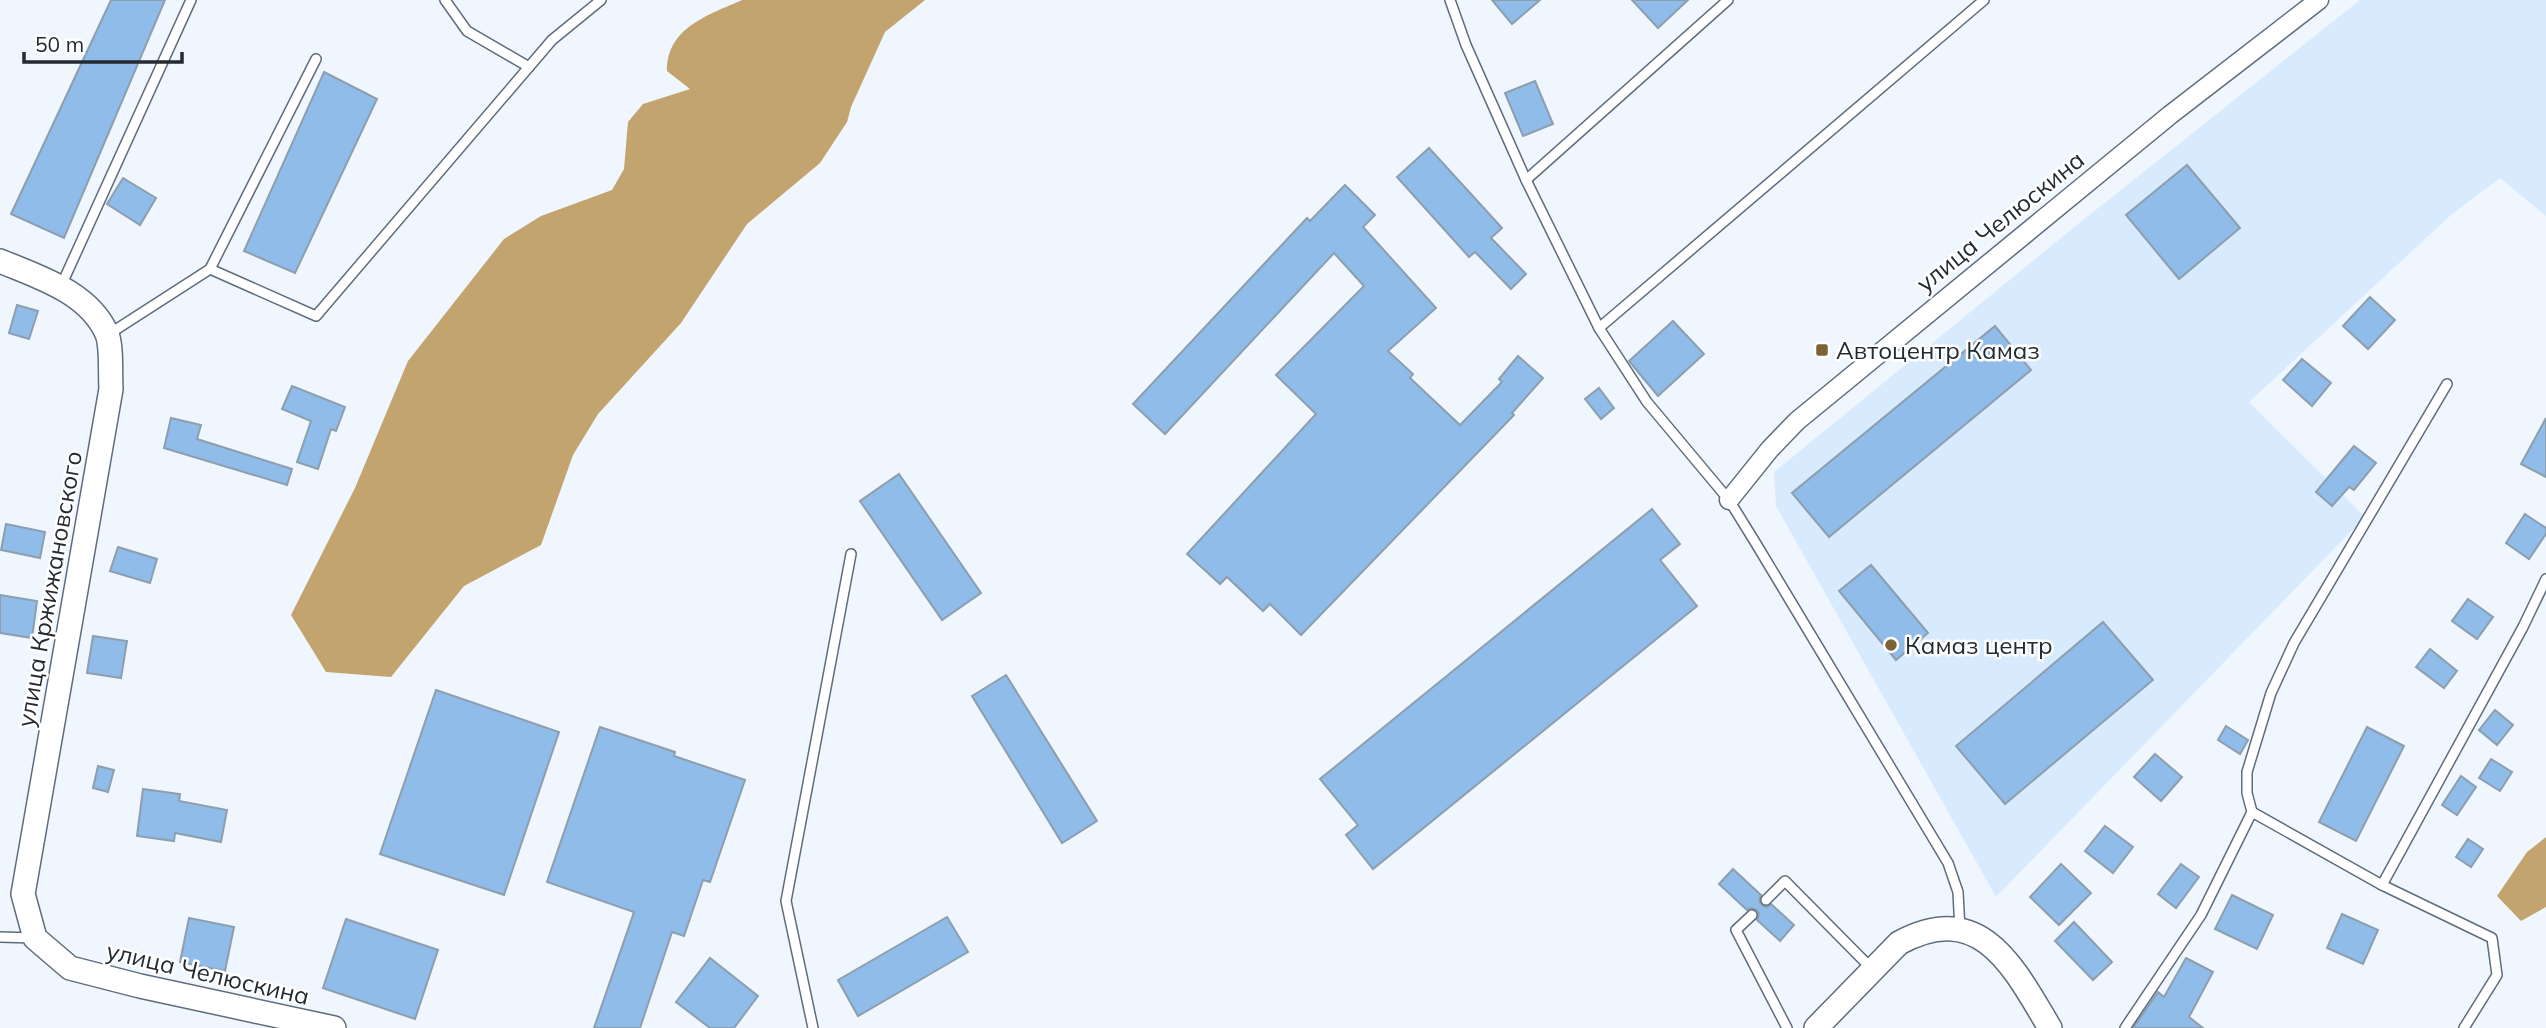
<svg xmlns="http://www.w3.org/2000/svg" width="2546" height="1028" font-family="Mulish,sans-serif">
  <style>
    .built { fill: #d8ebfe }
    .water { fill: #c3a36e }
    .building { fill: #8fbce8; stroke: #8d9eaf; stroke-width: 2 }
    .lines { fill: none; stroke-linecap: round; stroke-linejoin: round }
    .service-casing { stroke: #5d6d7d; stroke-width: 12 }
    .minor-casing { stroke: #5d6d7d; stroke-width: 21 }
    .tertiary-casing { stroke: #5d6d7d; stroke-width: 26 }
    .service { stroke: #fff; stroke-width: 9 }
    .minor { stroke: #fff; stroke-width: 18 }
    .tertiary { stroke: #fff; stroke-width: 23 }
    .poi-dot { fill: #7c6234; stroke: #fff; stroke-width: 2.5 }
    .labels { text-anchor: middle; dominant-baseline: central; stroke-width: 5; stroke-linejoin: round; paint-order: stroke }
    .street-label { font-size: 24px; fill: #232a30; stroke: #fff }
    .poi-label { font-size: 24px; fill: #232a30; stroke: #fff; text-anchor: start }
  </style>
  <rect width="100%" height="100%" fill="#eff6fe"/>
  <!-- built -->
  <path class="built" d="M2360 0H2546V216L2500 178 2451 215 2249 402 2365 517 1996 897 1776 506 1774 472 2078 224Z"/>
  <!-- water -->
  <g class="water">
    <path d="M742 0H925L885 32 851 107 847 122 820 163 747 224 681 323 598 414 573 455 541 545 464 586 391 677 326 672 291 615 355 488 408 361 504 239 541 216 612 190 624 169 628 122 643 104 690 89 667 71C667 27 709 15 742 0Z"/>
    <path d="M2546 837V907L2521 921 2497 896 2527 852Z"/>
  </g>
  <!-- building -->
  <g class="building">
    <path d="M111 0H165L64 238 11 214Z"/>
    <path d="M1492 0H1540L1512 24Z"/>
    <path d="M1632 0H1688L1658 28Z"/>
    <path d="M324 72 377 99 295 273 244 251Z"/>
    <path d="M1535 81 1553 124 1523 136 1505 93Z"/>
    <path d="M1429 148 1502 228 1491 238 1526 274 1511 289 1475 252 1469 257 1397 177Z"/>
    <path d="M2187 165 2240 228 2179 279 2126 215Z"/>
    <path d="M123 178 156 198 140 225 107 204Z"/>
    <path d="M1345 185 1375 215 1363 227 1436 308 1388 351 1413 374 1410 378 1460 425 1502 382 1499 379 1518 356 1543 378 1512 413 1514 415 1301 635 1270 604 1263 611 1227 577 1220 584 1187 554 1316 414 1276 375 1364 286 1334 253 1165 434 1133 404 1307 218 1310 221Z"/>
    <path d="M2370 297 2395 320 2368 349 2343 326Z"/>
    <path d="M17 305 38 311 29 339 9 333Z"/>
    <path d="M1673 321 1704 354 1658 396 1629 361Z"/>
    <path d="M1995 326 2031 370 1829 537 1792 493Z"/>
    <path d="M2302 359 2331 383 2312 406 2283 380Z"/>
    <path d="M292 386 345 407 336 431 331 429 318 469 297 462 311 421 282 409Z"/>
    <path d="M1599 388 1614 408 1601 419 1585 399Z"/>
    <path d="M171 418 201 425 197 439 292 469 287 485 164 448Z"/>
    <path d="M2546 418V477L2521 464Z"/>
    <path d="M2354 446 2376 463 2354 490 2349 487 2332 506 2316 492Z"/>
    <path d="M899 474 981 593 942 620 860 501Z"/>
    <path d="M1652 509 1680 544 1660 560 1697 606 1373 869 1346 835 1358 825 1320 779Z"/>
    <path d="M2525 514 2546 528V534L2529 559 2506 543Z"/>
    <path d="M6 524 45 532 40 558 1 550Z"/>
    <path d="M118 547 157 559 150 583 110 571Z"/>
    <path d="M1871 565 1928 633 1896 660 1839 591Z"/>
    <path d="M0 595 37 601 32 638 0 633Z"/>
    <path d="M2468 599 2493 617 2477 639 2452 621Z"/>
    <path d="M2103 622 2153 680 2005 804 1956 746Z"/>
    <path d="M93 636 127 641 121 678 87 673Z"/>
    <path d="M2430 649 2457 671 2444 688 2416 667Z"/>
    <path d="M1006 675 1097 821 1062 843 972 696Z"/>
    <path d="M436 690 559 732 504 895 380 854Z"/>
    <path d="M2495 710 2513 725 2497 745 2479 730Z"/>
    <path d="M2226 726 2248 740 2240 754 2218 740Z"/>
    <path d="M600 727 675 752 674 756 745 780 710 882 703 880 684 936 672 932 640 1028H594L634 912 547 882Z"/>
    <path d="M2367 727 2404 746 2356 841 2319 822Z"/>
    <path d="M2155 754 2182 777 2161 801 2134 777Z"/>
    <path d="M2491 759 2512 772 2500 791 2479 778Z"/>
    <path d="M98 766 114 770 108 792 93 788Z"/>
    <path d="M2461 776 2476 787 2457 815 2442 805Z"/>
    <path d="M143 789 180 794 179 801 227 810 221 842 175 833 174 841 137 836Z"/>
    <path d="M2105 826 2133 847 2113 873 2085 851Z"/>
    <path d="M2468 839 2483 849 2471 867 2456 857Z"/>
    <path d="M2061 864 2091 893 2059 925 2030 897Z"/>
    <path d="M2181 864 2199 877 2176 908 2158 894Z"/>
    <path d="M1733 869 1761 895 1759 901 1762 905 1767 907 1771 904 1794 925 1780 941 1757 920 1759 914 1757 910 1751 908 1747 910 1719 884Z"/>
    <path d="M2232 895 2273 915 2257 949 2215 929Z"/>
    <path d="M2342 914 2378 930 2363 964 2327 948Z"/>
    <path d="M947 917 968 952 858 1016 838 980Z"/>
    <path d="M189 918 234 927 225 971 180 962Z"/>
    <path d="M346 919 438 950 415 1019 323 988Z"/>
    <path d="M2074 922 2112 962 2093 980 2055 941Z"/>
    <path d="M710 958 758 996 734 1028H710L676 1002Z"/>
    <path d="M2186 958 2213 972 2189 1017 2203 1028H2133L2158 992 2164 997Z"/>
  </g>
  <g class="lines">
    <defs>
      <g id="service">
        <path d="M445 0 467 31 529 67"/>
        <path d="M1450 0 1466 45 1526 180 1599 328 1647 402 1729 500 1755 542 1948 863 1958 892 1960 930"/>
        <path d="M1526 180 1728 0"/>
        <path d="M210 269 316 316 552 40 601 0"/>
        <path d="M61 286 191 0"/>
        <path d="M1599 328 1984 0"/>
        <path d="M109 334 210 269 316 59"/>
        <path d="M2252 812 2382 885 2492 938 2497 975 2464 1028"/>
        <path d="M2382 885 2523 627 2546 579"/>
        <path d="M1766 900 1785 881 1871 968"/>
        <path d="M1752 915 1736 930 1787 1028"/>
        <path d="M0 937 34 938"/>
        <path d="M813 1028 786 901 851 554"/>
        <path d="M2125 1028 2201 915 2252 812 2247 793V772L2271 693 2294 643 2447 384"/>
      </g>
      <path id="minor" d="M1729 500 1770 449 1797 421 2170 115 2319 0"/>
      <g id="tertiary">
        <path d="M0 261C38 277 89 292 107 334 112 346 110 375 111 389L23 894 35 938 70 968 140 986 334 1028"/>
        <path d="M1816 1028 1899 943C1981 898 2014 968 2050 1028"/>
      </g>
    </defs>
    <!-- service casing -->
    <use href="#service" class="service-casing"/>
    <!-- minor casing -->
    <use href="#minor" class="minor-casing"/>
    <!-- tertiary casing -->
    <use href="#tertiary" class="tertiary-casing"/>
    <!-- service -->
    <use href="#service" class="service"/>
    <!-- minor -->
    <use href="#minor" class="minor"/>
    <!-- tertiary -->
    <use href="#tertiary" class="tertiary"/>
  </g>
  <!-- markers -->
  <g class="poi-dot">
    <rect x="1815" y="343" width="14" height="14" rx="3.5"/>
    <circle cx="1891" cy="645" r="7"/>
  </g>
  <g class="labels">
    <!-- street labels -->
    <g class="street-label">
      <text transform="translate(2000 221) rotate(-39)">улица Челюскина</text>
      <text transform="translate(49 589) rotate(-80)">улица Кржижановского</text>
      <text transform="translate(208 973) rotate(13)">улица Челюскина</text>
    </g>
    <!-- poi labels -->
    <g class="poi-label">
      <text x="1836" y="350">Автоцентр Камаз</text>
      <text x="1905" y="645">Камаз центр</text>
    </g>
  </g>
  <!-- scale -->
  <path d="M24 52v10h158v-10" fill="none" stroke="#232a30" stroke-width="3.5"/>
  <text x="35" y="52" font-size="21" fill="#232a30" stroke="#ffffff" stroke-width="5" paint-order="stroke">50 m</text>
</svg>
